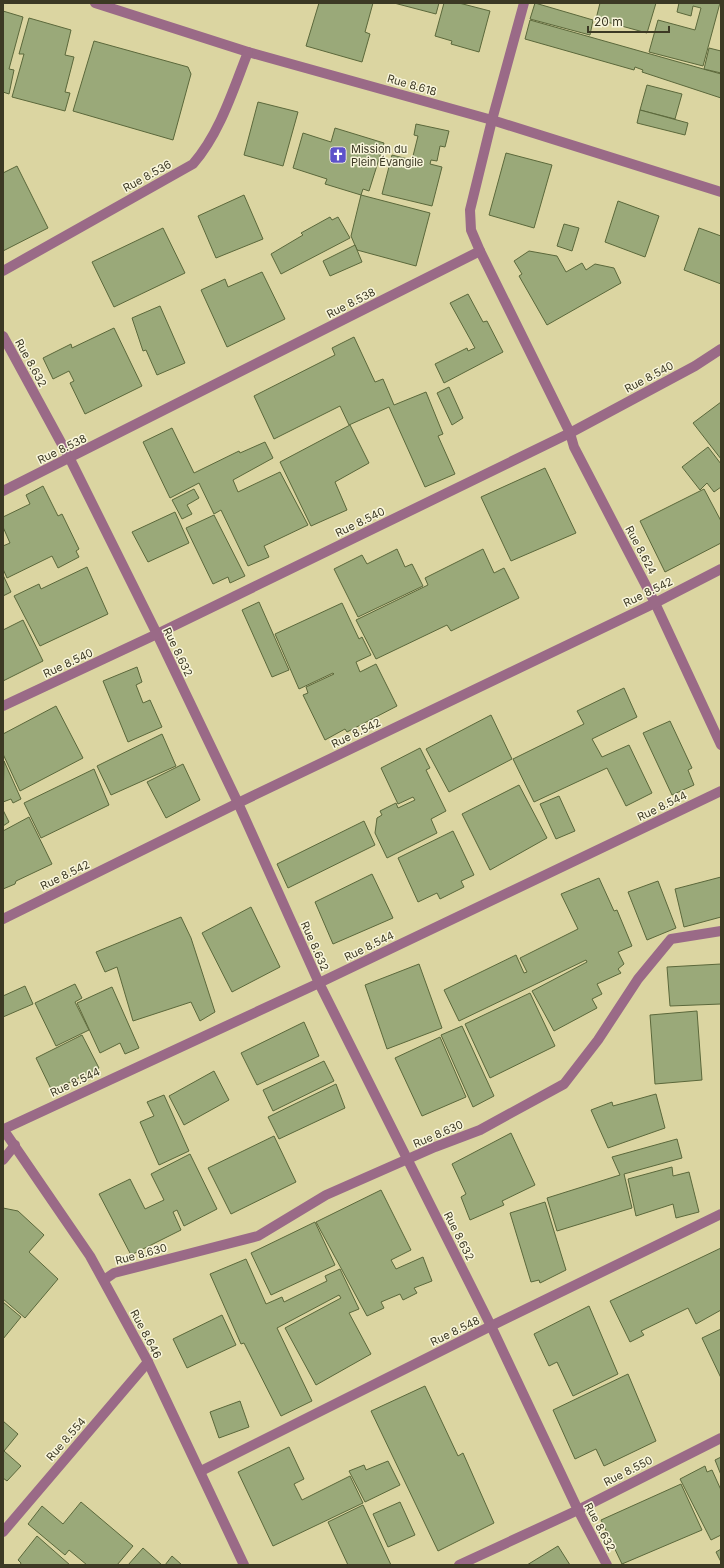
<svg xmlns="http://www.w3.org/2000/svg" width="724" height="1568" font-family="Inter,sans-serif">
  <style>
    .building { fill: #9aa979; stroke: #5b683b }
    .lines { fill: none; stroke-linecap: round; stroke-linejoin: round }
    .minor { stroke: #9a6a87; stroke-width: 10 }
    .labels { text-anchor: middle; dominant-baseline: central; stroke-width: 3; stroke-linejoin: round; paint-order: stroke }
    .street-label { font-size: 11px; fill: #3c3924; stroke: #f8f5db }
    .poi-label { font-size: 11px; fill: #3c3924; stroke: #f8f5db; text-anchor: start }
  </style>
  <rect width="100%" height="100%" fill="#dbd5a1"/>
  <!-- building -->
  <g class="building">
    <path d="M319 3H373L365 32 370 34 362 62 306 46Z"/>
    <path d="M394 3H439L436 14Z"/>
    <path d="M444 3H459L490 11 479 52 451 44 452 41 435 36Z"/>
    <path d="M535 3 593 20 590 35 530 19Z"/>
    <path d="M600 3H656L647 33 596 19Z"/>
    <path d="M679 3H720L703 66 649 52 658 20 695 30 701 8 693 6 691 16 677 12Z"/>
    <path d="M3 11 23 17 9 69 14 70 9 94 3 92Z"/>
    <path d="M29 18 71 30 65 55 74 57 65 92 70 93 65 111 12 97 24 54H19Z"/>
    <path d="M530 20 721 74V98L642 72 643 70 635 67 634 70 525 39Z"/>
    <path d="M94 41 188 67 191 74 173 140 73 111Z"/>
    <path d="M709 48 721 51V73L704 69Z"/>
    <path d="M647 85 682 94 675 119 640 110Z"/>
    <path d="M258 102 298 112 283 166 244 155Z"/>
    <path d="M640 110 688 123 685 135 637 123Z"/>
    <path d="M416 124 449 131 445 147 440 146 437 161 431 160 430 164 442 167 432 206 382 194 392 155 412 160 418 136 414 135Z"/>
    <path d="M335 128 384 143 369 191 363 189 361 195 325 184 327 179 293 168 303 133 331 142Z"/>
    <path d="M506 153 552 165 534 228 489 215Z"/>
    <path d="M17 166 48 228 3 251V173Z"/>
    <path d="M244 195 263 239 216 258 198 216Z"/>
    <path d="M361 195 430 213 416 266 357 250 351 236Z"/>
    <path d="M618 201 659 216 645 257 605 242Z"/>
    <path d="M330 217 332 220 338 217 350 238 281 274 271 254 303 235 301 233Z"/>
    <path d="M564 224 579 228 572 251 557 246Z"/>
    <path d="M163 228 185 273 114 307 92 262Z"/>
    <path d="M699 228 721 236V284L684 270Z"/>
    <path d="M355 245 362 262 330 276 323 261Z"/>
    <path d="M529 251 557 256 566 272 582 263 586 270 595 264 614 268 621 283 547 325 519 276 522 274 514 261Z"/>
    <path d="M262 272 285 319 227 347 201 290 225 279 228 287Z"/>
    <path d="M468 294 483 322 487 321 503 352 444 383 435 364 467 348 468 351 475 348 450 303Z"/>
    <path d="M160 306 185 363 157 375 146 350 143 351 132 318Z"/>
    <path d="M114 328 142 386 85 414 70 383 74 381 69 371 53 379 43 358 71 344 72 348Z"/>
    <path d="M354 337 375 382 383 379 394 405 426 392 443 434 438 436 455 474 425 487 389 407 349 425 340 406 274 439 254 396 335 355 332 348Z"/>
    <path d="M449 387 463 418 452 425 437 393Z"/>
    <path d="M721 402V459L693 423Z"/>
    <path d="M350 425 369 463 335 482 347 510 311 526 280 462Z"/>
    <path d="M172 428 194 473 239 451 240 453 265 442 273 458 233 480 238 492 280 472 308 525 264 546 269 557 248 566 221 510 214 514 199 483 170 498 143 442Z"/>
    <path d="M708 447 721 464V487L714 492 707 483 700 490 682 467Z"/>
    <path d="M545 468 576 533 511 561 481 497Z"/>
    <path d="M43 486 58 516 62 514 79 549 76 551 79 557 58 568 52 556 7 578 3 569V546L10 543 3 527V517L30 504 26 495Z"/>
    <path d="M194 489 199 498 187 505 192 514 182 519 172 500Z"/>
    <path d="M704 489 721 521V543L665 572 640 521Z"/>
    <path d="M175 512 189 543 148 562 132 532Z"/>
    <path d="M214 515 245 576 230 583 228 577 213 584 186 528Z"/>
    <path d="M397 549 405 567 412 564 423 586 358 617 334 569 362 555 367 564Z"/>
    <path d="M483 549 494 573 504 568 519 598 451 631 447 625 376 659 356 620 428 585 425 578Z"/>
    <path d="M87 567 108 614 40 646 14 596 39 584 41 589Z"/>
    <path d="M3 575 11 592 3 596Z"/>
    <path d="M259 602 289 670 272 677 242 610Z"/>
    <path d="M342 603 359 639 362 637 371 655 356 662 360 672 376 664 397 706 347 732 345 729 325 740 303 695 308 693 306 687 334 674 333 673 299 689 275 634Z"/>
    <path d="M23 620 43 661 3 681V630Z"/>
    <path d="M137 667 142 682 136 685 143 703 150 700 162 727 128 742 103 681Z"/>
    <path d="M624 688 637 717 592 739 602 757 629 745 652 793 626 806 607 768 534 802 513 759 584 724 577 711Z"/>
    <path d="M56 706 83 758 20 791 3 754V734Z"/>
    <path d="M491 715 512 759 449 792 426 749Z"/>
    <path d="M670 721 692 768 688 770 694 785 672 795 643 733Z"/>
    <path d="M162 734 176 766 111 795 97 766Z"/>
    <path d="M420 748 430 768 426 770 446 811 431 819 437 833 387 858 375 833 377 818 382 815 380 811 396 803 398 808 415 800 413 797 398 804 381 768Z"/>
    <path d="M4 761 21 799 13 803 11 799 3 802Z"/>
    <path d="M183 764 200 800 166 818 147 782Z"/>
    <path d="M94 769 109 805 41 838 24 803Z"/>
    <path d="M519 785 547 838 490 870 462 814Z"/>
    <path d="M559 796 575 831 556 839 540 804Z"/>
    <path d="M3 810 9 822 3 826Z"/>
    <path d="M29 817 52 864 16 881 15 884 3 889V831Z"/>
    <path d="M364 821 375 845 288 888 277 864Z"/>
    <path d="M453 831 474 875 461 881 464 887 440 899 437 893 418 902 398 858Z"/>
    <path d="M372 874 393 918 333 944 315 902Z"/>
    <path d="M721 877V917L684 927 675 889Z"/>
    <path d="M599 878 614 911 617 910 632 946 618 952 624 964 618 969 621 973 597 984 602 994 592 999 597 1008 554 1031 532 991 587 962 586 960 459 1021 444 990 516 955 524 973 527 972 520 958 578 929 561 894Z"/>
    <path d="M658 881 676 928 647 940 628 892Z"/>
    <path d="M251 907 280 967 232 992 202 933Z"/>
    <path d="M181 917 191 938 215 1012 200 1021 191 1002 133 1021 117 967 105 972 96 952Z"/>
    <path d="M419 964 442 1028 387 1049 365 985Z"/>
    <path d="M721 964V1004L670 1006 667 967Z"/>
    <path d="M75 984 82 998 75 1002 89 1030 56 1046 35 1003Z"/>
    <path d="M25 986 33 1004 3 1017V996Z"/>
    <path d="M112 987 139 1048 125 1054 120 1043 100 1053 77 1003Z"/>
    <path d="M530 993 555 1046 490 1078 465 1024Z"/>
    <path d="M697 1011 702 1080 655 1084 650 1015Z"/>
    <path d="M304 1022 319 1056 257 1085 241 1053Z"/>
    <path d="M462 1026 494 1096 473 1107 441 1035Z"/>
    <path d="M82 1035 99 1068 52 1091 36 1058Z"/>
    <path d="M440 1037 466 1097 422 1116 395 1058Z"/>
    <path d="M324 1061 334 1081 273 1111 263 1090Z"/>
    <path d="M214 1071 229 1100 184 1125 169 1096Z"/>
    <path d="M336 1084 345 1108 279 1139 268 1117Z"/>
    <path d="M656 1094 665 1128 608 1148 591 1110 612 1102 613 1106Z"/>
    <path d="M164 1095 189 1151 159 1165 140 1122 154 1116 147 1102Z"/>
    <path d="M511 1133 535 1185 502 1201 504 1205 470 1220 461 1197 466 1194 452 1164Z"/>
    <path d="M274 1136 296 1182 231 1214 208 1168Z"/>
    <path d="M677 1139 682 1158 624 1174 632 1208 557 1231 547 1198 620 1175 612 1157Z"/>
    <path d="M190 1154 217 1209 184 1226 177 1210 173 1212 181 1230 131 1255 99 1194 130 1179 145 1209 164 1200 151 1174Z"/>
    <path d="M672 1167 673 1176 689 1172 699 1212 676 1218 673 1204 636 1216 628 1179Z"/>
    <path d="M381 1190 411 1250 391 1260 396 1269 423 1257 432 1281 414 1288 417 1293 403 1300 400 1294 381 1302 384 1308 367 1316 316 1222Z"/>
    <path d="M545 1202 566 1270 540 1283 539 1280 531 1282 510 1213Z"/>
    <path d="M3 1208 18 1211 44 1235 29 1252 58 1279 25 1318 3 1299Z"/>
    <path d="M315 1222 335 1265 271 1295 251 1253Z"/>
    <path d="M721 1248V1310L696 1324 688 1308 641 1331 644 1335 630 1342 610 1301Z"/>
    <path d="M246 1259 266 1304 282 1297 284 1302 327 1281 325 1276 340 1269 359 1309 349 1313 371 1354 316 1385 285 1328 341 1298 339 1295 277 1328 312 1401 281 1416 244 1343 241 1344 210 1274Z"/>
    <path d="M3 1302 21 1317 3 1339Z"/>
    <path d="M589 1306 618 1374 573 1396 557 1362 549 1366 534 1334Z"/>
    <path d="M222 1315 236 1345 187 1368 173 1339Z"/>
    <path d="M721 1329V1378L702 1338Z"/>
    <path d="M628 1374 656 1441 604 1466 596 1449 575 1459 553 1410Z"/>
    <path d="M425 1386 458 1456 463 1453 494 1523 438 1551 371 1411Z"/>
    <path d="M240 1401 249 1427 219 1438 210 1412Z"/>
    <path d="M3 1421 18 1434 4 1451 21 1466 7 1481 3 1478Z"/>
    <path d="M289 1447 304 1479 294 1484 302 1500 350 1476 363 1503 273 1546 238 1472Z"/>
    <path d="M721 1457V1475L715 1460Z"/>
    <path d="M388 1461 400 1485 365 1502 349 1471 364 1465 366 1470Z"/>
    <path d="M705 1466 707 1472 712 1470 721 1490V1535L711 1540 680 1479Z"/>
    <path d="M681 1484 702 1530 622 1564 601 1520Z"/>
    <path d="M81 1502 133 1546 117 1565H87L69 1550 65 1555 28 1524 42 1506 63 1524Z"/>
    <path d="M400 1502 415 1535 388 1547 373 1514Z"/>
    <path d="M363 1505 391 1565H348L328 1522Z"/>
    <path d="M37 1536 70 1565H20L21 1563 18 1560Z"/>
    <path d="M558 1546 570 1565H527Z"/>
    <path d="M143 1548 162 1565H128Z"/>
    <path d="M721 1549V1562L716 1552Z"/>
    <path d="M172 1556 182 1565H165Z"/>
  </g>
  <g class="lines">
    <!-- minor -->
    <g class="minor">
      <path d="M95 3 248 52 492 120 721 192"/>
      <path d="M480 251 570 433 574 447 655 603 721 745"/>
      <path d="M3 271 193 164C220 133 233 90 248 52"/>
      <path d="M3 336 70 459 157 634 238 803 319 983 491 1326 578 1510 607 1565"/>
      <path d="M3 491 480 251 471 230 470 210 492 120 524 3"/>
      <path d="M3 706 157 634 570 433 695 366 721 349"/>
      <path d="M3 919 238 803 655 603 721 569"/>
      <path d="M3 1129 90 1256 148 1362 244 1565"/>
      <path d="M4 1129 319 983 721 791"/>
      <path d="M3 1160 15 1145"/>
      <path d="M104 1280 114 1273 258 1236 326 1195 435 1147 480 1130 564 1084 598 1040 638 979 671 939 721 931"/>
      <path d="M201 1471 491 1326 721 1214"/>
      <path d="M3 1532 148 1362"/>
      <path d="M459 1565 578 1510 721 1438"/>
    </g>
  </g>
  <!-- icons -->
  <defs>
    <symbol id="church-square" viewBox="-11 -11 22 22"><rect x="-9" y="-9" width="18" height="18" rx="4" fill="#5d52ca" stroke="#f8f5db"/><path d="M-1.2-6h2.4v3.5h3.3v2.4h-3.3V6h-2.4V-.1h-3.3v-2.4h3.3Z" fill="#fff"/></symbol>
  </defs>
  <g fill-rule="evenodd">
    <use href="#church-square" x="328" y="145" width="20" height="20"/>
  </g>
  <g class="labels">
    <!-- street labels -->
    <g class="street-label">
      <text transform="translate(412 85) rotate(16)">Rue 8.618</text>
      <text transform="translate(147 176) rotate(-29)">Rue 8.536</text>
      <text transform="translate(351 303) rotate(-27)">Rue 8.538</text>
      <text transform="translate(31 363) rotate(61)">Rue 8.632</text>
      <text transform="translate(649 377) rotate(-28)">Rue 8.540</text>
      <text transform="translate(62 449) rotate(-26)">Rue 8.538</text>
      <text transform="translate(360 522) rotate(-26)">Rue 8.540</text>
      <text transform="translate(641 550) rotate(62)">Rue 8.624</text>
      <text transform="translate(648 592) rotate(-26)">Rue 8.542</text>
      <text transform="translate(178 652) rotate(64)">Rue 8.632</text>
      <text transform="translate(68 663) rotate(-25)">Rue 8.540</text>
      <text transform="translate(356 733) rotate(-26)">Rue 8.542</text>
      <text transform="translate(662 806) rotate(-26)">Rue 8.544</text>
      <text transform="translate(65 875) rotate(-26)">Rue 8.542</text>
      <text transform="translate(315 946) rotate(66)">Rue 8.632</text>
      <text transform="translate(369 946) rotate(-26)">Rue 8.544</text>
      <text transform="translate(75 1082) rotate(-25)">Rue 8.544</text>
      <text transform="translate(438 1134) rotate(-23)">Rue 8.630</text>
      <text transform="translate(459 1236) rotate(63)">Rue 8.632</text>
      <text transform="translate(141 1254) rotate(-15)">Rue 8.630</text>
      <text transform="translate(455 1331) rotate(-26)">Rue 8.548</text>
      <text transform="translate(146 1334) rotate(62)">Rue 8.646</text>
      <text transform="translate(66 1439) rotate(-49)">Rue 8.554</text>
      <text transform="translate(628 1471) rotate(-27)">Rue 8.550</text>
      <text transform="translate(600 1527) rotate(62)">Rue 8.632</text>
    </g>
    <!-- poi labels -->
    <g class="poi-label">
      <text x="351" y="149">Mission du<tspan x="351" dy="13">Plein Évangile</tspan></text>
    </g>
  </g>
  <!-- border -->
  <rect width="724" height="1568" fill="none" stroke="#3c3924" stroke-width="8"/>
  <!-- scale -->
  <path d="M588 26v6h81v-6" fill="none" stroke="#3c3924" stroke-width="2"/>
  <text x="594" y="26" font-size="12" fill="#3c3924" stroke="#f8f5db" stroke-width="3" paint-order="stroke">20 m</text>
</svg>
